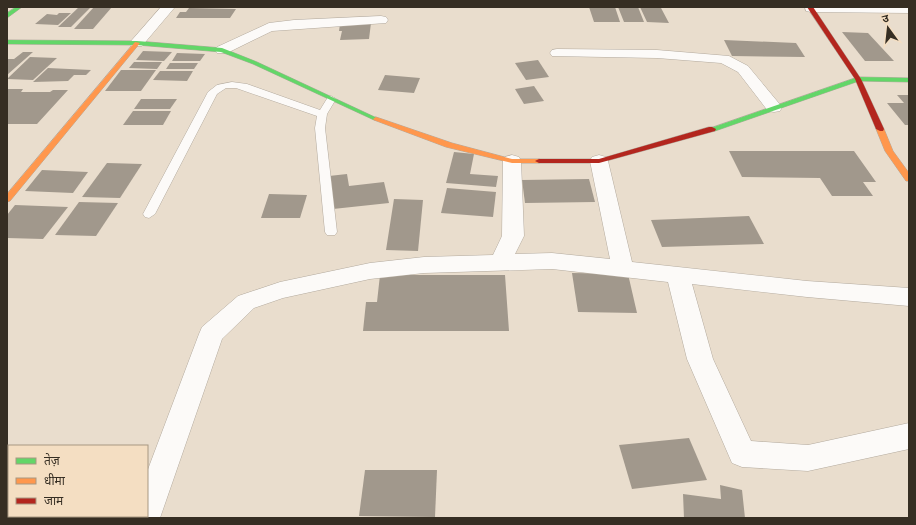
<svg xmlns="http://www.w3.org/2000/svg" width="916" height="525" font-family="'Work Sans','Noto Sans Devanagari',sans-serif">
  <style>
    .building { fill: #a1988c }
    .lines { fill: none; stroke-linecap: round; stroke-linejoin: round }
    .lane-casing { stroke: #b3aa9e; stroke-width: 1 }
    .street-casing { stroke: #b3aa9e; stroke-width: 1 }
    .fast-casing { stroke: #b3aa9e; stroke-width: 1 }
    .slow-casing { stroke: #b3aa9e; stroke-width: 1 }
    .jam-casing { stroke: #b3aa9e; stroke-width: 1 }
    .lane { fill: #fcfaf8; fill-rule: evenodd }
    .street { fill: #fcfaf8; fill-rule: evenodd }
    .fast { fill: #63d668; fill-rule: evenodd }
    .slow { fill: #ff974d; fill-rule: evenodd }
    .jam { fill: #b3261e; fill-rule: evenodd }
  </style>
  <rect width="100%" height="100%" fill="#e9ddcd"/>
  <!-- building -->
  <g class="building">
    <path d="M79 7H91L71 27H58Z"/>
    <path d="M94 7H112L93 29H74Z"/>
    <path d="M589 7H615L620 22H594Z"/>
    <path d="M618 7H638L644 22H624Z"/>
    <path d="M640 7 661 8 669 23 647 22Z"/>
    <path d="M189 8 236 9 230 18H176L180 12H186Z"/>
    <path d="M59 13H71L58 25 35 24 47 14 57 15Z"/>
    <path d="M371 23 369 39 340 40 342 31H339L340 24Z"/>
    <path d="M842 32 868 33 894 61H865Z"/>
    <path d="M724 40 796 43 805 57 732 56Z"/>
    <path d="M143 51 172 52 164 61 136 60Z"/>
    <path d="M23 52H33L7 75V59H14Z"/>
    <path d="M177 53 205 54 200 61H172Z"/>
    <path d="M30 57 57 58 33 80 7 79Z"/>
    <path d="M538 60 549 77 526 80 515 63Z"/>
    <path d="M134 62H162L157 69 129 68Z"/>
    <path d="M170 63H198L194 69H166Z"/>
    <path d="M48 68 91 70 86 75H74L68 81 33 82Z"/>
    <path d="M121 70H156L141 91H105Z"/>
    <path d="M160 71H193L187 81 153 80Z"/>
    <path d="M385 75 420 78 414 93 378 90Z"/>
    <path d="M534 86 544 101 524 104 515 89Z"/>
    <path d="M7 89H23L21 92H50L53 90H68L37 124H7Z"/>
    <path d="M897 95H909V125H905L887 103H904Z"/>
    <path d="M141 99H177L170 109H134Z"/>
    <path d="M133 111H171L163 125H123Z"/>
    <path d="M729 151H854L876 182H863L873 196H832L820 178 742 177Z"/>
    <path d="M454 152 474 154 470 174 498 176 496 187 446 183Z"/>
    <path d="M107 163 142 164 120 198 82 197Z"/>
    <path d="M42 170 88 172 73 193 25 191Z"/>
    <path d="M347 174 349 186 384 182 389 203 333 209 329 176Z"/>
    <path d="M589 179 595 202 525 203 522 180Z"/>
    <path d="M447 188 496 192 493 217 441 213Z"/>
    <path d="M269 194 307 195 300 218H261Z"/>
    <path d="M394 199 423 200 418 251 386 250Z"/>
    <path d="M79 202 118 203 96 236 55 235Z"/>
    <path d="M15 205 68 207 43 239 7 238V215Z"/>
    <path d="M749 216 764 244 662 247 651 220Z"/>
    <path d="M572 273 628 274 637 313 578 312Z"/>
    <path d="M380 275H505L509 331H363L366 302H377Z"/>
    <path d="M689 438 707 480 632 489 619 445Z"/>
    <path d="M365 470H437L435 517 359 516Z"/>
    <path d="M720 485 742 490 745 518H684L683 494 721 499Z"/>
  </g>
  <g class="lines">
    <defs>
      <path id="lane" d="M232 82 247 84 320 110 328 97 331 96 336 99 327 114 325 128 337 232 335 235H327L325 232 315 128 317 116 236 88H226L217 94 155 214 149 218 145 217 143 214 208 92 217 85Z"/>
      <g id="street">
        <path d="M161 7H175L142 46H132L130 43 132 40Z"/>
        <path d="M805 7H909V13L811 12 806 11Z"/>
        <path d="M381 16 386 17 388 20 386 23 272 31 227 53H217L215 50 217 47 269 23 294 20Z"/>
        <path d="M557 49 657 50 729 56 748 66 782 107 780 111 774 112 768 111 738 72 721 63 657 58 552 56 550 53 552 50Z"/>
        <path d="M512 155 519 157 521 161 524 236 515 254 552 253 610 259 590 161 592 157 599 155 606 157 608 161 632 262 807 281 909 288V306L807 297 692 284 713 359 751 441 808 445 909 423V449L808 471 742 467 732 463 687 359 668 282 552 269 424 273 370 279 283 298 254 308 222 339 160 518H134L133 516H147V472L199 334 202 327 238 296 280 282 370 263 424 257 493 255 502 236 503 161 505 157Z"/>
      </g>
      <g id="fast">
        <path d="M16 7H22L7 18V13Z"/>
        <path d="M7 40 137 41 222 48 257 62 379 119 378 120H374L253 64 221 52 137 45 7 44Z"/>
        <path d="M858 77 909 78V82L859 81 715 131H712L708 129Z"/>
      </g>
      <g id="slow">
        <path d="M135 42 140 43 10 201 7 202V194Z"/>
        <path d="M376 117 452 143 512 159H539L543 161 539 163H512L446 147 374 120 373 119Z"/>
        <path d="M877 127H880L884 129 893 151 909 173V181H906L885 151 876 129Z"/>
      </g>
      <g id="jam">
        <path d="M807 7H813L861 79 884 129 883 131H880L876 129 855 79Z"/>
        <path d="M709 127H712L716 129 715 131 599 163H539L535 161 539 159H599Z"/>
      </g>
    </defs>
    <!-- lane casing -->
    <use href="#lane" class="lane-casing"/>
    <!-- street casing -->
    <use href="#street" class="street-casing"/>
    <!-- fast casing -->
    <use href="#fast" class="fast-casing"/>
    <!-- slow casing -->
    <use href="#slow" class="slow-casing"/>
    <!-- jam casing -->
    <use href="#jam" class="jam-casing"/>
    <!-- lane -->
    <use href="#lane" class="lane"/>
    <!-- street -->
    <use href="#street" class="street"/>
    <!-- fast -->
    <use href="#fast" class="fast"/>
    <!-- slow -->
    <use href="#slow" class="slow"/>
    <!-- jam -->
    <use href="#jam" class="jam"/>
  </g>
  <!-- border -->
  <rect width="916" height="525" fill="none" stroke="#362e23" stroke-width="16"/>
  <!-- legend -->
  <rect x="8" y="445" width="140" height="72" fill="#f4dec2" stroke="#a89882"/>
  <rect x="16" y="458" width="20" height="6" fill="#63d668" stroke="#a89882"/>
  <text x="44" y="465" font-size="12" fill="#362e23">तेज़</text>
  <rect x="16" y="478" width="20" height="6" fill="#ff974d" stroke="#a89882"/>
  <text x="44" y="485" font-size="12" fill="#362e23">धीमा</text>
  <rect x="16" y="498" width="20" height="6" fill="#b3261e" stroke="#a89882"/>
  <text x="44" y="505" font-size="12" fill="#362e23">जाम</text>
  <!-- north arrow -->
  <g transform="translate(888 28) rotate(345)" stroke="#f4dec2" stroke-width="3" paint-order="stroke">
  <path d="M0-3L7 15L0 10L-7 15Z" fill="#362e23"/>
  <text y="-6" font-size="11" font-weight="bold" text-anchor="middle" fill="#362e23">उ</text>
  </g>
</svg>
